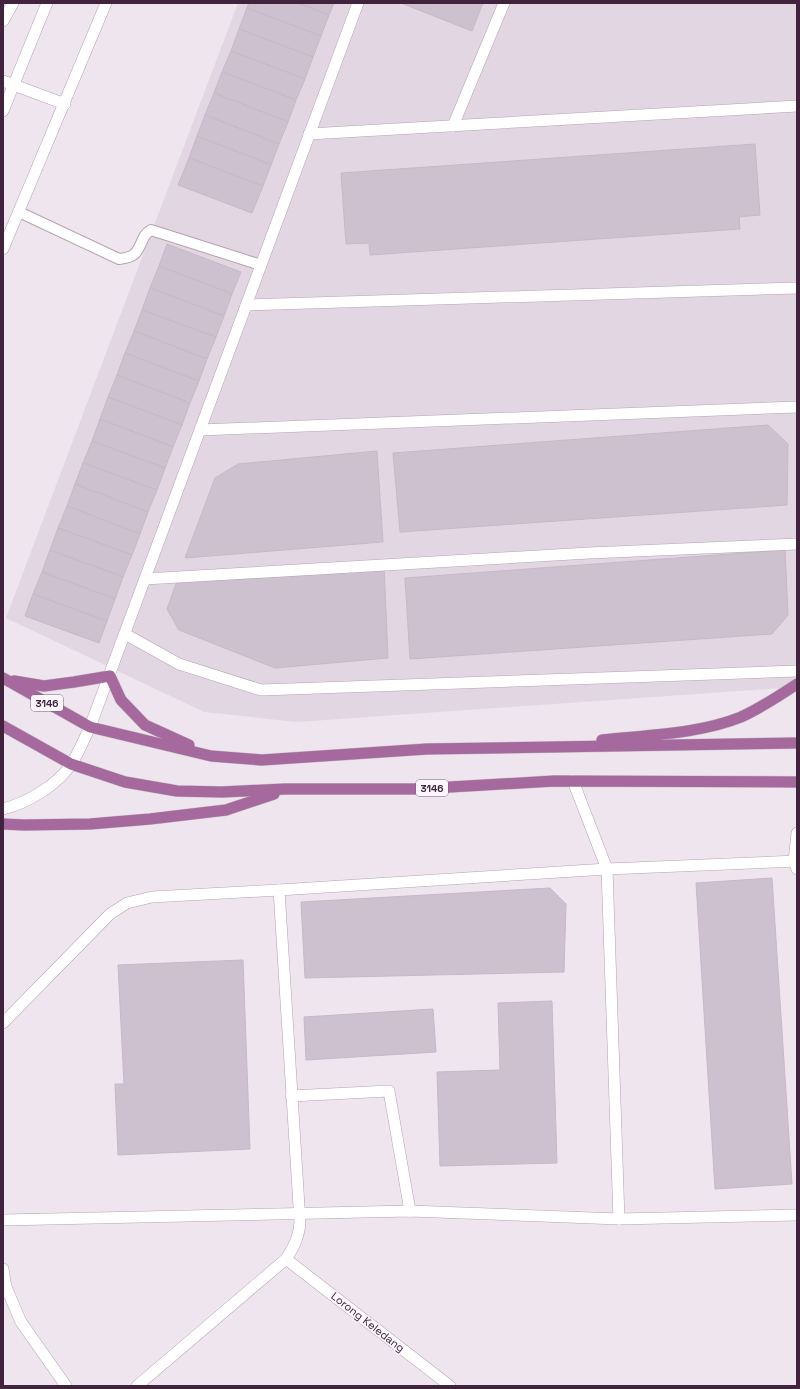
<svg xmlns="http://www.w3.org/2000/svg" width="800" height="1389" font-family="'Space Grotesk',sans-serif">
  <style>
    .built { fill: #e2d6e2 }
    .building { fill: #cec1cf; stroke: #c8b7c8 }
    .lines { fill: none; stroke-linecap: round; stroke-linejoin: round }
    .service-casing { stroke: #b3a3b2; stroke-width: 12 }
    .minor-casing { stroke: #b3a3b2; stroke-width: 12 }
    .primary-casing { stroke: #cac1c9; stroke-width: 12 }
    .service { stroke: #fff; stroke-width: 10 }
    .minor { stroke: #fff; stroke-width: 11 }
    .primary { stroke: #a5699d; stroke-width: 11 }
    .labels { text-anchor: middle; dominant-baseline: central; stroke-width: 3; stroke-linejoin: round; paint-order: stroke }
    .shield { fill: #faf6fb; stroke: #786277; stroke-width: 1 }
    .shield-label { font-size: 10px; font-weight: bold; fill: #41233e }
    .street-label { font-size: 11px; fill: #41233e; stroke: #faf6fb }
  </style>
  <rect width="100%" height="100%" fill="#eee5ee"/>
  <!-- built -->
  <path class="built" d="M238 3H797V687L297 722 204 712 6 618Z"/>
  <!-- building -->
  <g class="building">
    <path d="M249 3H299L329 15 321 36 247 8Z"/>
    <path d="M299 3H334L329 15Z"/>
    <path d="M401 3H483L472 31Z"/>
    <path d="M247 8 321 36 313 57 239 29Z"/>
    <path d="M239 29 313 57 305 79 231 51Z"/>
    <path d="M231 51 305 79 296 100 222 72Z"/>
    <path d="M222 72 296 100 288 122 214 93Z"/>
    <path d="M214 93 288 122 279 144 205 115Z"/>
    <path d="M205 115 279 144 271 165 197 136Z"/>
    <path d="M197 136 271 165 263 186 189 158Z"/>
    <path d="M755 144 760 215 739 217 740 229 370 255 369 243 346 244 341 173Z"/>
    <path d="M189 158 263 186 252 213 178 185Z"/>
    <path d="M167 244 241 272 232 294 159 266Z"/>
    <path d="M159 266 232 294 224 316 150 288Z"/>
    <path d="M150 288 224 316 216 337 142 310Z"/>
    <path d="M142 310 216 337 207 359 134 331Z"/>
    <path d="M134 331 207 359 199 381 125 353Z"/>
    <path d="M125 353 199 381 190 403 117 375Z"/>
    <path d="M117 375 190 403 182 425 108 397Z"/>
    <path d="M108 397 182 425 173 447 100 419Z"/>
    <path d="M100 419 173 447 165 468 92 441Z"/>
    <path d="M768 425 788 444 787 505 400 532 393 453Z"/>
    <path d="M92 441 165 468 157 490 83 463Z"/>
    <path d="M377 451 383 542 185 558 215 478 238 464Z"/>
    <path d="M83 463 157 490 148 512 75 484Z"/>
    <path d="M75 484 148 512 140 534 67 506Z"/>
    <path d="M67 506 140 534 132 555 58 528Z"/>
    <path d="M58 528 132 555 123 577 50 550Z"/>
    <path d="M50 550 123 577 115 599 42 572Z"/>
    <path d="M785 550 788 615 772 634 410 659 405 578Z"/>
    <path d="M384 566 388 658 275 668 179 630 167 609 177 581Z"/>
    <path d="M42 572 115 599 107 621 33 594Z"/>
    <path d="M33 594 107 621 99 643 25 616Z"/>
    <path d="M772 878 792 1184 715 1189 696 883Z"/>
    <path d="M550 888 566 904 564 972 305 978 301 902Z"/>
    <path d="M243 960 250 1149 118 1155 115 1084H124L118 965Z"/>
    <path d="M552 1001 557 1163 440 1166 437 1072 500 1070 498 1003Z"/>
    <path d="M433 1009 436 1052 306 1060 304 1017Z"/>
  </g>
  <g class="lines">
    <defs>
      <path id="service" d="M19 212 119 259C137 257 137 252 144 237 146 234 147 232 151 230L261 265"/>
      <g id="minor">
        <path d="M3 21 13 3"/>
        <path d="M3 81 65 104"/>
        <path d="M3 111 47 3"/>
        <path d="M453 126 504 3"/>
        <path d="M309 134 797 106"/>
        <path d="M3 249 106 3"/>
        <path d="M246 305 797 288"/>
        <path d="M200 430 797 407"/>
        <path d="M145 579 589 553 797 544"/>
        <path d="M125 634 179 664 261 690 797 671"/>
        <path d="M573 781 607 869 619 1219"/>
        <path d="M3 809C27 803 58 785 72 763 79 752 84 739 90 727L358 3"/>
        <path d="M797 833 794 861 797 869"/>
        <path d="M3 1023 110 914 127 903 152 897 279 890 607 869 797 861"/>
        <path d="M291 1096 389 1091 410 1211"/>
        <path d="M3 1220 410 1211 619 1219 797 1215"/>
        <path d="M286 1259 450 1386"/>
        <path d="M3 1269 6 1287 21 1322 66 1386"/>
        <path d="M137 1386 286 1259C294 1247 299 1237 300 1222L279 890"/>
      </g>
      <g id="primary">
        <path d="M3 678 90 727 211 756 262 760 427 749 797 743"/>
        <path d="M14 681 44 686 74 682 110 676 121 700 145 725 189 745"/>
        <path d="M3 726 71 764 125 782 177 791 222 792 285 789H416L554 781 797 782"/>
        <path d="M602 740C647 735 699 734 741 717 761 708 779 696 797 684"/>
        <path d="M3 824 24 825 90 824 150 819 226 810 274 794"/>
      </g>
    </defs>
    <!-- service casing -->
    <use href="#service" class="service-casing"/>
    <!-- minor casing -->
    <use href="#minor" class="minor-casing"/>
    <!-- primary casing -->
    <use href="#primary" class="primary-casing"/>
    <!-- service -->
    <use href="#service" class="service"/>
    <!-- minor -->
    <use href="#minor" class="minor"/>
    <!-- primary -->
    <use href="#primary" class="primary"/>
  </g>
  <g class="labels">
    <!-- shield labels -->
    <g class="shield">
      <rect x="31" y="695" width="32" height="16" rx="3"/>
      <rect x="416" y="780" width="32" height="16" rx="3"/>
    </g>
    <g class="shield-label">
      <text x="47" y="703">3146</text>
      <text x="432" y="788">3146</text>
    </g>
    <!-- street labels -->
    <g class="street-label">
      <text transform="translate(368 1322) rotate(38)">Lorong Keledang</text>
    </g>
  </g>
  <!-- border -->
  <rect width="800" height="1389" fill="none" stroke="#41233e" stroke-width="8"/>
</svg>
